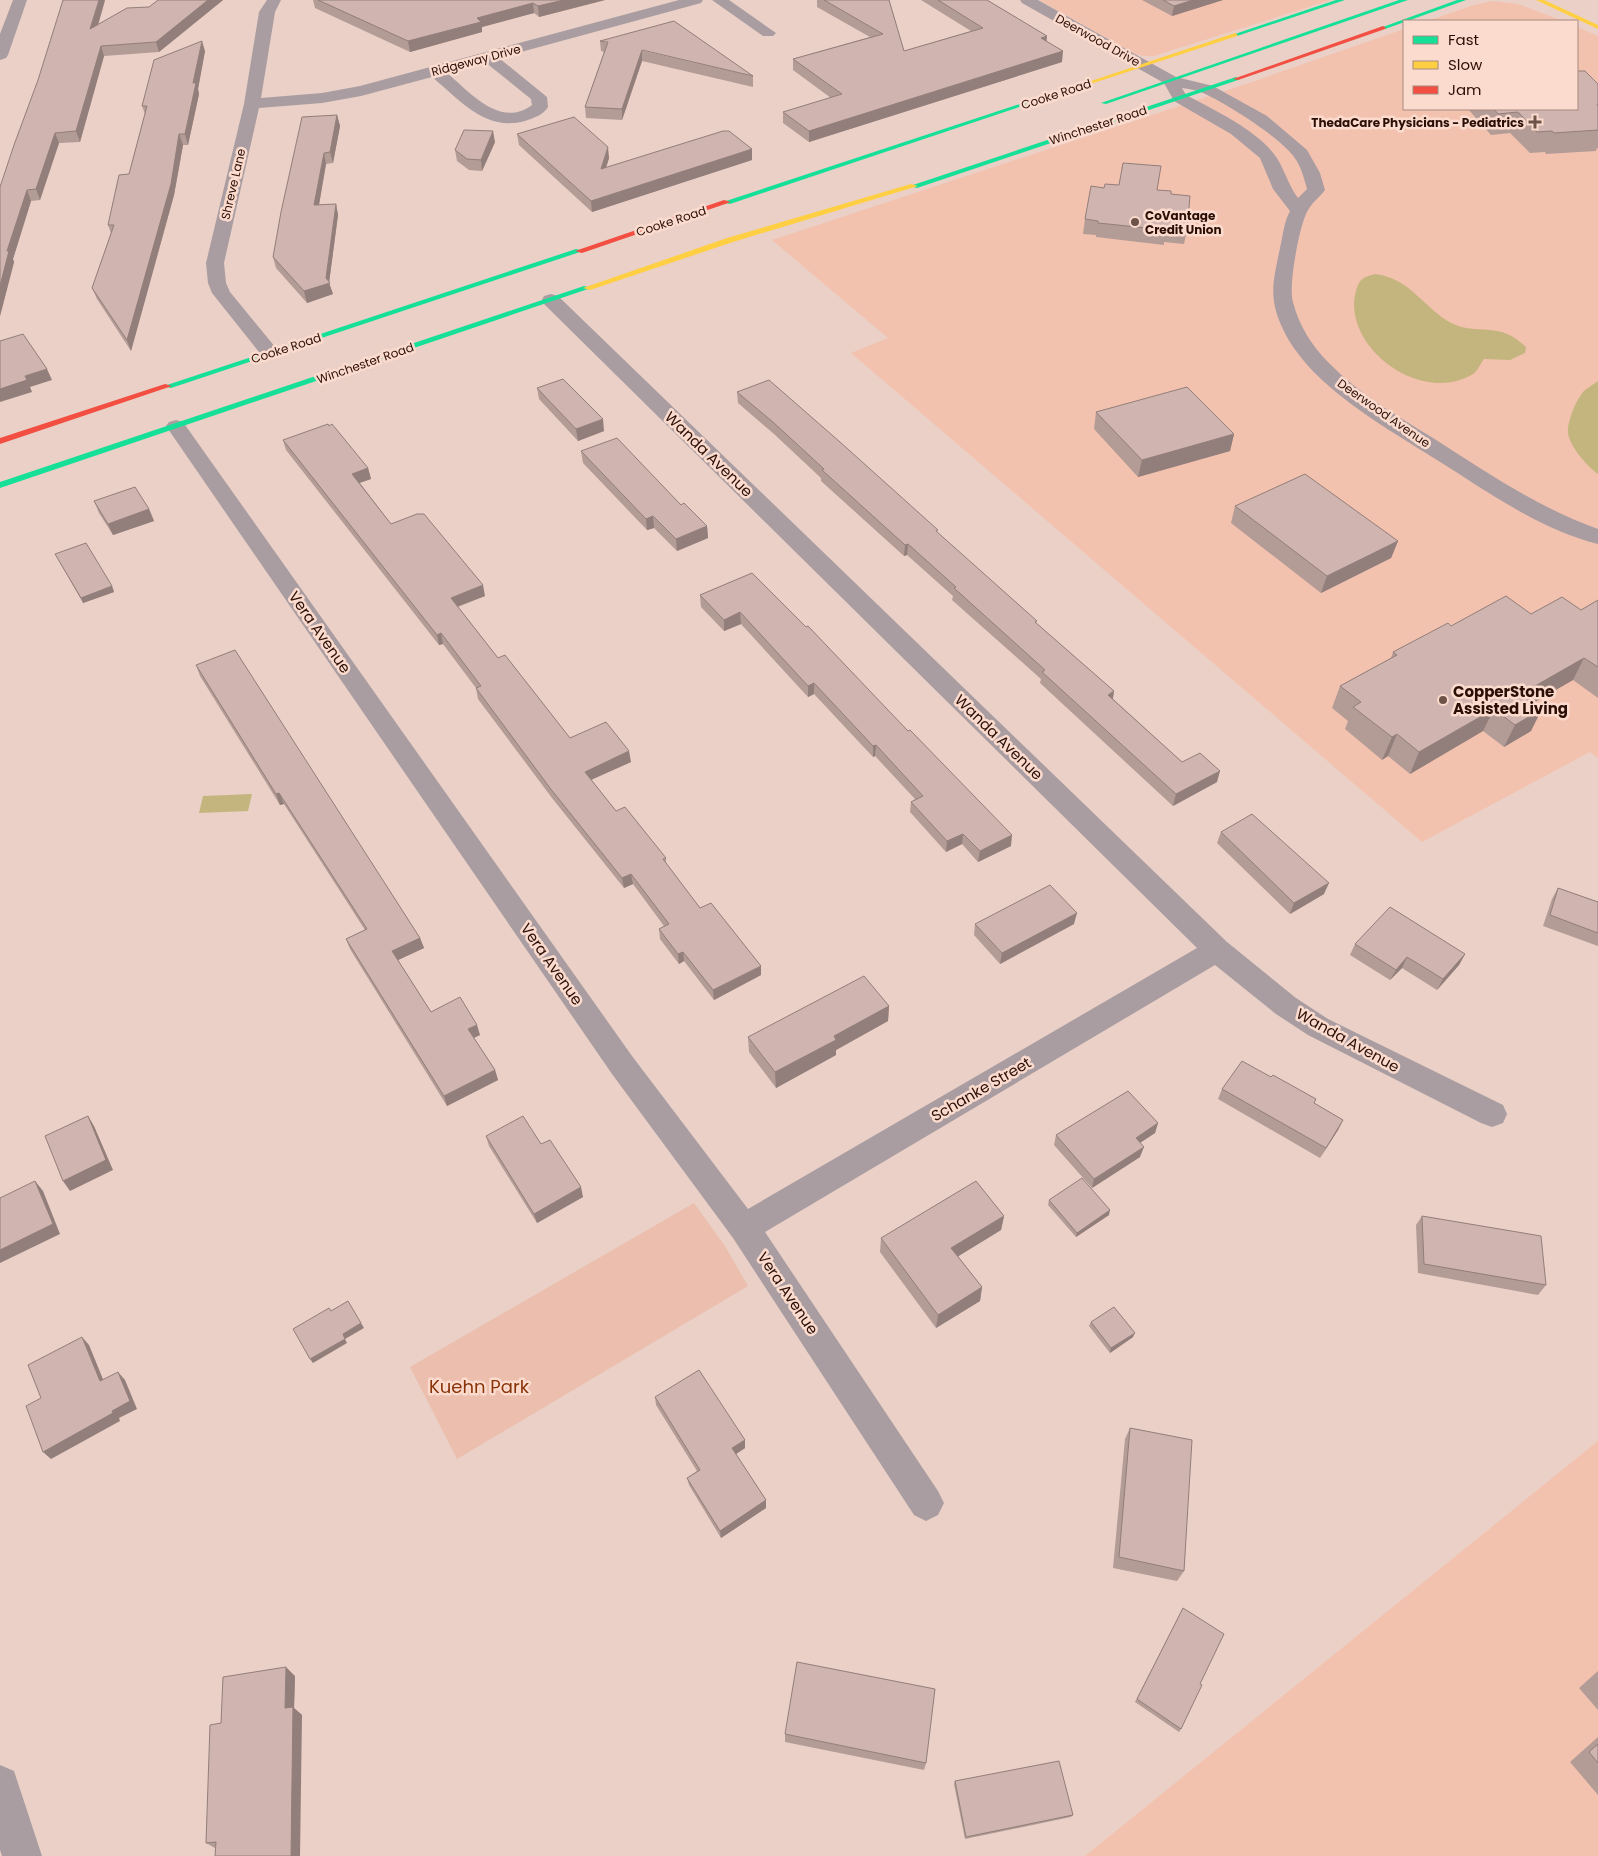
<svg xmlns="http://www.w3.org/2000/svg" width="1598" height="1856" font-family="Poppins,sans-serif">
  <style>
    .built { fill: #f3c2af }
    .green { fill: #ebbead }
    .water { fill: #c4b57e }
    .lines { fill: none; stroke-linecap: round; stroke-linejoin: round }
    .street { fill: #a99da1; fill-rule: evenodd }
    .fast { fill: #16e098; fill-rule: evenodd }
    .slow { fill: #ffcf43; fill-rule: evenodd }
    .jam { fill: #f24e42; fill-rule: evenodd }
    .wall { fill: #b39b96 }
    .shaded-wall { fill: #927e7a }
    .building { fill: #d0b4af; stroke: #927e7a }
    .poi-dot { fill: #6e5349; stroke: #fbdbce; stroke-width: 2 }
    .labels { text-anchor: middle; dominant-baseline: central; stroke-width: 5; stroke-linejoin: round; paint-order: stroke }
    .far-street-label { font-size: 12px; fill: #2b0f05; stroke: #fbdbce }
    .far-poi-label { font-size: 12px; font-weight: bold; fill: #2b0f05; stroke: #fbdbce; text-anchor: end }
    .street-label { font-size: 15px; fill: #2b0f05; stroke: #fbdbce }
    .poi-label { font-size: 15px; font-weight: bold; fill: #2b0f05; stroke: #fbdbce; text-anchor: start }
    .near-park-label { font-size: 18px; fill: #883308; stroke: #fbdbce }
  </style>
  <rect width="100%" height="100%" fill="#ead0c6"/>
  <!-- built -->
  <g class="built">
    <path d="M1039 0H1331L1154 56H1144L1135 54Z"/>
    <path d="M1493 1 1518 4 1563 21H1427L1474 5Z"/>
    <path d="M1577 27 1598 36V758L1590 752 1422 842 851 353 888 338 772 240 1243 85 1404 29V109H1577Z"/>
    <path d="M1598 1441V1856H1085Z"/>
  </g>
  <!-- green -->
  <path class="green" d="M694 1203 725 1246 748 1286 457 1459 410 1367Z"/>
  <!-- water -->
  <g class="water">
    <path d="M1375 274C1410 278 1424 308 1451 323 1477 336 1499 320 1526 347L1525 353 1510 360 1484 359C1480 364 1478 371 1473 374 1426 403 1355 357 1354 305 1354 298 1356 286 1361 280 1364 277 1371 275 1375 274Z"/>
    <path d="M1598 381V474C1587 466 1570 447 1568 433 1567 422 1577 397 1585 390 1589 387 1594 384 1598 381Z"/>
    <path d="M252 794 248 811 199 813 203 796Z"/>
  </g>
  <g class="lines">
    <!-- street -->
    <g class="street">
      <path d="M13 0H27L8 55 6 58 0 60V34Z"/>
      <path d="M267 0H281L275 12 261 98 322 93 360 86 679 0H703L701 3 499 58 547 97 548 107C543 115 534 118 525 121 485 132 460 100 432 77L361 96 322 103 259 108 224 263 226 283 230 292 280 353 277 357 270 359 263 357 212 293 208 283 206 263 244 104 259 12ZM485 62 531 99 532 105C500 129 470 92 447 73Z"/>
      <path d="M712 0H729L776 33 773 36H763Z"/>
      <path d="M1020 0H1038L1176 77 1213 86 1267 116 1307 150 1320 173 1325 190C1319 198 1310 204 1306 214 1299 229 1288 287 1293 302 1299 326 1312 346 1329 363 1359 394 1397 416 1433 438 1486 472 1539 508 1598 529V544C1539 529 1488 492 1437 460 1384 426 1307 385 1281 325 1268 295 1274 278 1280 248 1283 235 1284 222 1290 211L1273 189 1260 158 1231 134 1174 101 1164 83 1022 3ZM1182 88C1189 89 1196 90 1201 92 1224 102 1280 137 1294 157 1301 166 1304 178 1307 189L1298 198C1288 185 1284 167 1274 154 1255 129 1214 110 1186 95Z"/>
      <path d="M551 294 558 296 1227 942 1296 998 1328 1019 1503 1105 1507 1114 1503 1123 1492 1127 1481 1123 1308 1035 1276 1014 1215 965 765 1232 938 1491 944 1503 938 1515 926 1521 914 1515 733 1238 612 1074 166 426 169 422 176 420 183 422 632 1056 748 1209 1197 948 544 304 542 300 544 296Z"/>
      <path d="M0 1765 14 1771 42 1856H2L0 1850Z"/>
    </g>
    <!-- fast -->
    <g class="fast">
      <path d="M1336 0H1345L1237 36 1232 35Z"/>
      <path d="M1399 0H1408L1106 104 1101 103Z"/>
      <path d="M1457 0H1466L1385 29 1380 28Z"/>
      <path d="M1236 77 1239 79 1238 80 917 188 910 186Z"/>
      <path d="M1059 91 1064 92 730 204 723 202Z"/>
      <path d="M576 249 583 251 171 388 164 386Z"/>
      <path d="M584 286 591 288 0 488V482Z"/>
    </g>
    <!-- slow -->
    <g class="slow">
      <path d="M1536 0H1544L1598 25V29Z"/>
      <path d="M1235 33 1238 35 1237 36 1063 93 1058 92Z"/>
      <path d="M911 184 918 186 733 242 590 290 583 288 727 238Z"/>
    </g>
    <!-- jam -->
    <g class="jam">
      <path d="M1383 26 1386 28 1385 29 1238 80 1233 79Z"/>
      <path d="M724 200 731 202 582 253 575 251Z"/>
      <path d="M165 384 172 386 0 444V438Z"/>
    </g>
  </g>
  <!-- wall -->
  <g class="wall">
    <path d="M105 0 98 25 149 7 158 0H223L159 52 104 56 80 142 59 143 40 200 31 201 13 259 14 262 0 316V187Z"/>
    <path d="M313 0H605L539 17 534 13 482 27V32L410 52 315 8Z"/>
    <path d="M817 0H889L904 51 971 31 921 0H987L1047 41 1062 62 809 142 783 123V112L831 98 793 70V59L870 37 817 7Z"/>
    <path d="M1142 0H1223L1172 16Z"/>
    <path d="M600 41 753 76V87L642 61 622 120 586 118 585 107 604 52 601 51Z"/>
    <path d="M205 51 198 89 199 94 188 145H183L174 195 131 351 97 299 92 288 111 233 108 225 129 174 145 114 142 106Z"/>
    <path d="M1598 84V148H1597L1596 151 1546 154 1545 152 1530 153 1510 133 1491 135 1468 109H1577Z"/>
    <path d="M337 115 340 126 333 163 326 164 319 205 336 204 338 215 329 283 333 294 307 303 276 268 273 257Z"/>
    <path d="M517 134 609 158 606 168 752 160 592 212 519 145Z"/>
    <path d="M495 142 482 171 469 170 457 161 455 150Z"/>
    <path d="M1104 188 1157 190 1171 194 1187 230 1184 244 1164 242V245L1096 237V235L1083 234 1085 219Z"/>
    <path d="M537 388 604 431 578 441 539 399Z"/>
    <path d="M737 392 938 533 1037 624 1114 691 1113 699 1182 762 1217 782 1173 806 1040 683 1041 679 952 600 953 596 907 555 904 556 821 481V478L774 434 738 403Z"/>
    <path d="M1096 412 1234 434 1230 451 1138 477 1094 429Z"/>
    <path d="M283 440 368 468 371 479 360 483 391 524 485 596 458 607 498 658 570 738 631 762 591 780 616 811 666 858V864L700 908 761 975 714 1000 684 961 679 964 660 939 659 929 664 926 633 884 624 888 552 798 478 699 476 688 443 644 439 645 286 450Z"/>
    <path d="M581 451 681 505 707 526 708 538 677 551 654 528 647 530 583 463Z"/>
    <path d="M94 501 149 509 154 521 113 535 99 513Z"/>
    <path d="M1235 506 1398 541 1391 558 1321 593 1231 523Z"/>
    <path d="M55 554 112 586 114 592 83 603Z"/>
    <path d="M752 573 1011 846 978 862 962 844 946 852 910 812 911 802 915 799 875 756 873 757 814 694 808 697 741 624 724 631 701 607 700 595Z"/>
    <path d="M1598 600V698L1573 680 1534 702 1531 731 1504 747 1483 731 1410 774 1388 756 1382 760 1345 729 1348 721 1332 708 1340 686 1391 658 1393 652 1451 626 1531 614 1581 610Z"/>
    <path d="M196 665 420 938 424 948 398 960 431 1012 480 1035 474 1038 495 1070 498 1080 447 1106 350 949 346 939 365 930 284 804 280 805 200 676Z"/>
    <path d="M1221 832 1324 894 1290 914 1217 843Z"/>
    <path d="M1558 888 1598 902V946L1543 926 1552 899Z"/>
    <path d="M975 924H1074L1000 964 974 935Z"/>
    <path d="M1355 944 1465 954 1459 965 1437 990 1402 968 1390 980 1350 955Z"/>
    <path d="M889 1006 888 1021 836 1050V1055L776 1088 749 1052 748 1037Z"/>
    <path d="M1222 1089 1314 1103 1343 1120 1338 1130 1320 1158 1218 1099Z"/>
    <path d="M1158 1123 1155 1133 1140 1143V1157L1092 1188 1054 1145 1056 1135Z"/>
    <path d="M486 1136 541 1144 583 1197 537 1223 489 1146Z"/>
    <path d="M1049 1200 1109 1215 1076 1237 1048 1205Z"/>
    <path d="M1004 1216 1001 1230 958 1256 982 1287 980 1301 936 1328 880 1252 881 1238Z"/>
    <path d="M1422 1216 1546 1285 1538 1295 1418 1273 1416 1225Z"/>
    <path d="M1091 1322 1133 1337 1110 1353 1089 1326Z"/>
    <path d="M655 1397 745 1440V1448L736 1454 766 1500V1508L721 1538 689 1485 687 1478 697 1471 656 1405Z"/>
    <path d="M1130 1428 1184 1571 1177 1581 1113 1568 1125 1439Z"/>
    <path d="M1183 1608 1200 1684 1181 1729 1179 1732 1135 1702Z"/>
    <path d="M1598 1671V1710L1579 1688Z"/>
    <path d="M295 1676 294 1708 302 1715 215 1848 206 1843 221 1723Z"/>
    <path d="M785 1734 926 1763 924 1770 785 1742Z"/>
    <path d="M1598 1737V1795L1570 1762Z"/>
    <path d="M955 1781 1073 1815 1071 1817 965 1839 954 1784Z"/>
  </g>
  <!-- shaded-wall -->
  <g class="shaded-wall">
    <path d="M99 0H105L94 39 90 29Z"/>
    <path d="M208 0H223L159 52 156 42Z"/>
    <path d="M564 0H605L539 17 538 6Z"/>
    <path d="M1193 0H1223L1172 16 1174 6Z"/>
    <path d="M533 3 534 13 482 27V32L410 52 408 41 477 18Z"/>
    <path d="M1047 36 1046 47 1041 38Z"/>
    <path d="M202 41 205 51 198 89 199 94 188 145 185 134 193 83Z"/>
    <path d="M101 46 104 56 80 142 76 131Z"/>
    <path d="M642 50V61L622 120V109Z"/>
    <path d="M1063 51 1062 62 809 142V131Z"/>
    <path d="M337 115 340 126 333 163 330 152Z"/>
    <path d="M493 131 495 142 482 171 481 160Z"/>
    <path d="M55 133 59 143 40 200 36 189Z"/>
    <path d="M179 134 183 145 174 195 131 351 127 340Z"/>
    <path d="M608 147 609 158 602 180 601 169Z"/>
    <path d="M752 149V160L592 212 591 201Z"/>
    <path d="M324 153 326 164 317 216 314 205Z"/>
    <path d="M27 190 31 201 13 259 14 262 0 316V286L7 251Z"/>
    <path d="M336 204 338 215 329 283 333 294 307 303 304 291 326 278Z"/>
    <path d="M47 369 52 380 30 387 32 392 0 402V389L25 376Z"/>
    <path d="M603 419 604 431 578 441 576 429Z"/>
    <path d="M1234 434 1230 451 1138 477 1142 460Z"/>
    <path d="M368 468 371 479 355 484 352 474Z"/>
    <path d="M149 509 154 521 113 535 108 524Z"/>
    <path d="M653 516 654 528 647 530 646 519Z"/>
    <path d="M707 526 708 538 677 551 676 539Z"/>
    <path d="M1398 541 1391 558 1321 593 1327 576Z"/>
    <path d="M908 544 907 555 904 556 905 545Z"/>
    <path d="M483 585 485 596 453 608 451 598Z"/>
    <path d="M112 586 114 592 83 603 81 598Z"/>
    <path d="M740 612 741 624 724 631V620Z"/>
    <path d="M441 633 443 644 439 645 437 635Z"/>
    <path d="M1584 658 1573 680 1511 716 1521 694Z"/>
    <path d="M814 683V694L808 697V686Z"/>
    <path d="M1114 691 1112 703 1108 695Z"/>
    <path d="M1494 709 1483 731 1410 774 1419 752Z"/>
    <path d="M1542 709 1531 731 1504 747 1515 725Z"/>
    <path d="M1397 734 1388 756 1382 760 1392 737Z"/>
    <path d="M876 745 875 756 873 757V746Z"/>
    <path d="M629 751 631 762 586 782 585 772Z"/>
    <path d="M1220 771 1217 782 1173 806 1176 794Z"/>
    <path d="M279 793 284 804 280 805 276 794Z"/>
    <path d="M963 834 962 844 946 852 947 841Z"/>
    <path d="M1012 835 1011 846 978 862 980 851Z"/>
    <path d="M631 874 633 884 624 888 622 878Z"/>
    <path d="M1329 883 1324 894 1290 914 1294 903Z"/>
    <path d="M1077 913 1074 924 1000 964 1002 953Z"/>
    <path d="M420 938 424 948 396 961 392 951Z"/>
    <path d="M683 952 684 961 679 964 678 954Z"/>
    <path d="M1465 954 1459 965 1437 990 1443 979Z"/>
    <path d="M1407 957 1402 968 1390 980 1396 970Z"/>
    <path d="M761 966V975L714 1000 713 990Z"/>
    <path d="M889 1006 888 1021 836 1050V1055L776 1088 775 1072 834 1036Z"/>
    <path d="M477 1025 480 1035 471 1039 468 1029Z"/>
    <path d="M495 1070 498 1080 447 1106 444 1096Z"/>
    <path d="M88 1116 94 1126 113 1170 70 1191 63 1181Z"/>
    <path d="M1343 1120 1338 1130 1320 1158 1326 1148Z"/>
    <path d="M1158 1123 1155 1133 1132 1148 1136 1138Z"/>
    <path d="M1144 1147 1140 1157 1092 1188 1094 1179Z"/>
    <path d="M35 1181 43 1191 60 1234 0 1263V1250Z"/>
    <path d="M581 1187 583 1197 537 1223 534 1214Z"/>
    <path d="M1110 1210 1109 1215 1076 1237 1077 1233Z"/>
    <path d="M1004 1216 1001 1230 949 1262 951 1248Z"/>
    <path d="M982 1287 980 1301 936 1328 938 1315Z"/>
    <path d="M361 1323 364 1328 345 1339 343 1334Z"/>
    <path d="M1135 1333 1133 1337 1110 1353 1111 1348Z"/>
    <path d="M82 1337 89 1345 107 1389 100 1381Z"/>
    <path d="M345 1339 347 1343 313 1363 310 1359Z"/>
    <path d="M118 1372 125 1380 137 1409 119 1418 120 1421 51 1459 43 1452 112 1411Z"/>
    <path d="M745 1440V1448L733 1456 732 1448Z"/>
    <path d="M766 1500V1508L721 1538 720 1531Z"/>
    <path d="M286 1667 295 1676 294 1708 302 1715 300 1856H291L285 1708Z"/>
  </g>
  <!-- building -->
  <g class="building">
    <path d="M63 0H99L90 29 127 8 149 7 158 0H208L156 42 101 46 76 131 55 133 36 189 27 190 7 251H9L0 286V187L14 145 38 80Z"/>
    <path d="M318 0H564L538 6 533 3 477 18 481 22 408 41Z"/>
    <path d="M824 0H889L904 51 983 28 938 0H987L1047 36 1041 38 1063 51 809 131 783 112 842 94 793 59 883 34Z"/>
    <path d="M1163 0H1193L1174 6Z"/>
    <path d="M674 21 753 76 642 50 622 109 585 107 608 42 600 41Z"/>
    <path d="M202 41 193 83H196L185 134H179L171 184 127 340 92 288 114 225H108L119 175 129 174 147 106H142L154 60Z"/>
    <path d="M1577 71H1585L1598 84V104H1597L1598 106V130L1554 133 1552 131 1537 132 1518 112 1498 114 1494 109H1577Z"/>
    <path d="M337 115 330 152 324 153 314 205 336 204 326 278 330 283 304 291 273 257 281 212 302 117Z"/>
    <path d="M574 117 608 147 601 169 723 131H729L752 149 591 201 517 134Z"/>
    <path d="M464 130 493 131 481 160 467 159 455 150Z"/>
    <path d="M1123 163 1161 166 1157 190 1171 191V194L1190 196 1187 230 1167 228V230L1098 223V221L1085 219 1091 186 1104 188 1105 184 1119 185Z"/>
    <path d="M23 334 47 369 25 376 27 380 0 389V341Z"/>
    <path d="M563 379 603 419 576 429 537 388Z"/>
    <path d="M769 380 840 442 938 530 936 531 1037 621 1035 622 1114 691 1108 695 1182 762 1200 753 1220 771 1176 794 1042 672 1045 670 954 588 956 587 908 544 905 545 822 470 824 469 774 423 737 392Z"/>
    <path d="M1187 387 1234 434 1142 460 1096 412Z"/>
    <path d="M328 424 329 426 332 424 368 468 352 474 391 524 417 514H424L483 585 451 598 498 658 505 655 570 738 606 722 629 751 585 772 616 811 625 807 666 858 663 859 700 908 711 903 761 966 713 990 683 952 678 954 659 929 669 924 631 874 622 878 550 788 476 688 481 686 441 633 437 635 283 440Z"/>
    <path d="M617 438 681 505 684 503 707 526 676 539 653 516 646 519 581 451Z"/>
    <path d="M1305 474 1398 541 1327 576 1235 506Z"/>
    <path d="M135 487 149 509 108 524 94 501Z"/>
    <path d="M86 543 112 586 81 598 55 554Z"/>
    <path d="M752 573 806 627 808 626 908 731 910 730 1012 835 980 851 963 834 947 841 911 802 923 796 876 745 873 746 814 683 808 686 740 612 724 620 700 595Z"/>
    <path d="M1506 596 1531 614 1562 597 1581 610 1598 600V667L1584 658 1521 694 1542 709 1515 725 1494 709 1419 752 1397 734 1392 737 1353 707 1361 702 1340 686 1397 655 1393 652 1448 623 1451 626Z"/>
    <path d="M235 650 420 938 392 951 431 1012 460 997 477 1025 468 1029 495 1070 444 1096 346 939 367 929 279 793 276 794 196 665Z"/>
    <path d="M1252 814 1329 883 1294 903 1221 832Z"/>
    <path d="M1050 885 1077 913 1002 953 975 924Z"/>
    <path d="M1558 888 1598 902V933L1550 915Z"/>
    <path d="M1390 907 1465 954 1443 979 1407 957 1396 970 1355 944Z"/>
    <path d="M864 976 889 1006 834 1036 836 1040 775 1072 748 1037Z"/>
    <path d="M1242 1061 1271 1077 1273 1075 1316 1099 1314 1103 1343 1120 1326 1148 1222 1089Z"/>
    <path d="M1128 1091 1158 1123 1136 1138 1144 1147 1094 1179 1056 1135Z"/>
    <path d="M88 1116 106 1160 63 1181 45 1136Z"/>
    <path d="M523 1116 541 1144 550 1140 581 1187 534 1214 486 1136Z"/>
    <path d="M1082 1178 1110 1210 1077 1233 1049 1200Z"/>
    <path d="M35 1181 53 1224 0 1250V1198Z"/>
    <path d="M976 1181 1004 1216 951 1248 982 1287 938 1315 881 1238Z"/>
    <path d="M1422 1216 1541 1236 1546 1285 1424 1264Z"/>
    <path d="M348 1301 361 1323 343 1334 345 1339 310 1359 293 1329 329 1308 331 1311Z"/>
    <path d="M1114 1307 1135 1333 1111 1348 1091 1322Z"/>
    <path d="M82 1337 100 1381 118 1372 130 1401 112 1411 113 1413 43 1452 26 1406 41 1398 28 1365Z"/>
    <path d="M699 1370 745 1440 732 1448 766 1500 720 1531 687 1478 700 1470 655 1397Z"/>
    <path d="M1130 1428 1192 1440 1184 1571 1119 1557Z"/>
    <path d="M1183 1608 1224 1634 1200 1684 1202 1685 1181 1729 1137 1699Z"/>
    <path d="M797 1662 935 1689 926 1763 785 1734Z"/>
    <path d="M286 1667 285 1708 293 1707 291 1856H215L216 1842 206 1843 210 1725 221 1723 223 1677Z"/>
    <path d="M1598 1744V1763L1589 1752Z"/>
    <path d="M1059 1761 1073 1815 966 1837 955 1781Z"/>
  </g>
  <!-- markers -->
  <g class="poi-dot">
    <path d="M1532.5 114.5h5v5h5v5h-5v5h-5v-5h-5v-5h5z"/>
    <circle cx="1135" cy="222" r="5"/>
    <circle cx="1443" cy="700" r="5"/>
  </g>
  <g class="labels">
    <!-- far-street labels -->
    <g class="far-street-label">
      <text transform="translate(1098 40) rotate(29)">Deerwood Drive</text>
      <text transform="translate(476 60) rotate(-15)">Ridgeway Drive</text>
      <text transform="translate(1056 94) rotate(-18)">Cooke Road</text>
      <text transform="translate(1098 125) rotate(-18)">Winchester Road</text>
      <text transform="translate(233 184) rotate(-77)">Shreve Lane</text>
      <text transform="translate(671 221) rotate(-18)">Cooke Road</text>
      <text transform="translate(286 348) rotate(-18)">Cooke Road</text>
      <text transform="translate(365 363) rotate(-19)">Winchester Road</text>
      <text transform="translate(1384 413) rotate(35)">Deerwood Avenue</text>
    </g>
    <!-- far-poi labels -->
    <g class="far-poi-label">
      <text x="1524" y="122">ThedaCare Physicians - Pediatrics</text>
      <text x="1145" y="215" text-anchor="start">CoVantage<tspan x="1145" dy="14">Credit Union</tspan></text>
    </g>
    <!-- street labels -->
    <g class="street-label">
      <text transform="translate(709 454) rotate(44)">Wanda Avenue</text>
      <text transform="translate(320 632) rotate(55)">Vera Avenue</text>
      <text transform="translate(999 737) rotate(44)">Wanda Avenue</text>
      <text transform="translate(552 964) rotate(55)">Vera Avenue</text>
      <text transform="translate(1348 1040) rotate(29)">Wanda Avenue</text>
      <text transform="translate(981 1089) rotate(-30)">Schanke Street</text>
      <text transform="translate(788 1293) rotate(56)">Vera Avenue</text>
    </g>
    <!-- poi labels -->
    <g class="poi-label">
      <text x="1453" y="691">CopperStone<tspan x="1453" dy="17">Assisted Living</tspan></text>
    </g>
    <!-- near-park labels -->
    <g class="near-park-label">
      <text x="479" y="1386">Kuehn Park</text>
    </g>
  </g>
  <!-- legend -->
  <rect x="1403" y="20" width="175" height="90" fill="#fbdbce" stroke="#a8897e"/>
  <rect x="1413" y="36" width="25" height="8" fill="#16e098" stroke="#a8897e"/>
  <text x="1448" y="45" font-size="15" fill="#2b0f05">Fast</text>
  <rect x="1413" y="61" width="25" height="8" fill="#ffcf43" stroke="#a8897e"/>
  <text x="1448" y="70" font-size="15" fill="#2b0f05">Slow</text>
  <rect x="1413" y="86" width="25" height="8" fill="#f24e42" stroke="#a8897e"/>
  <text x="1448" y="95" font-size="15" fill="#2b0f05">Jam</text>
</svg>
